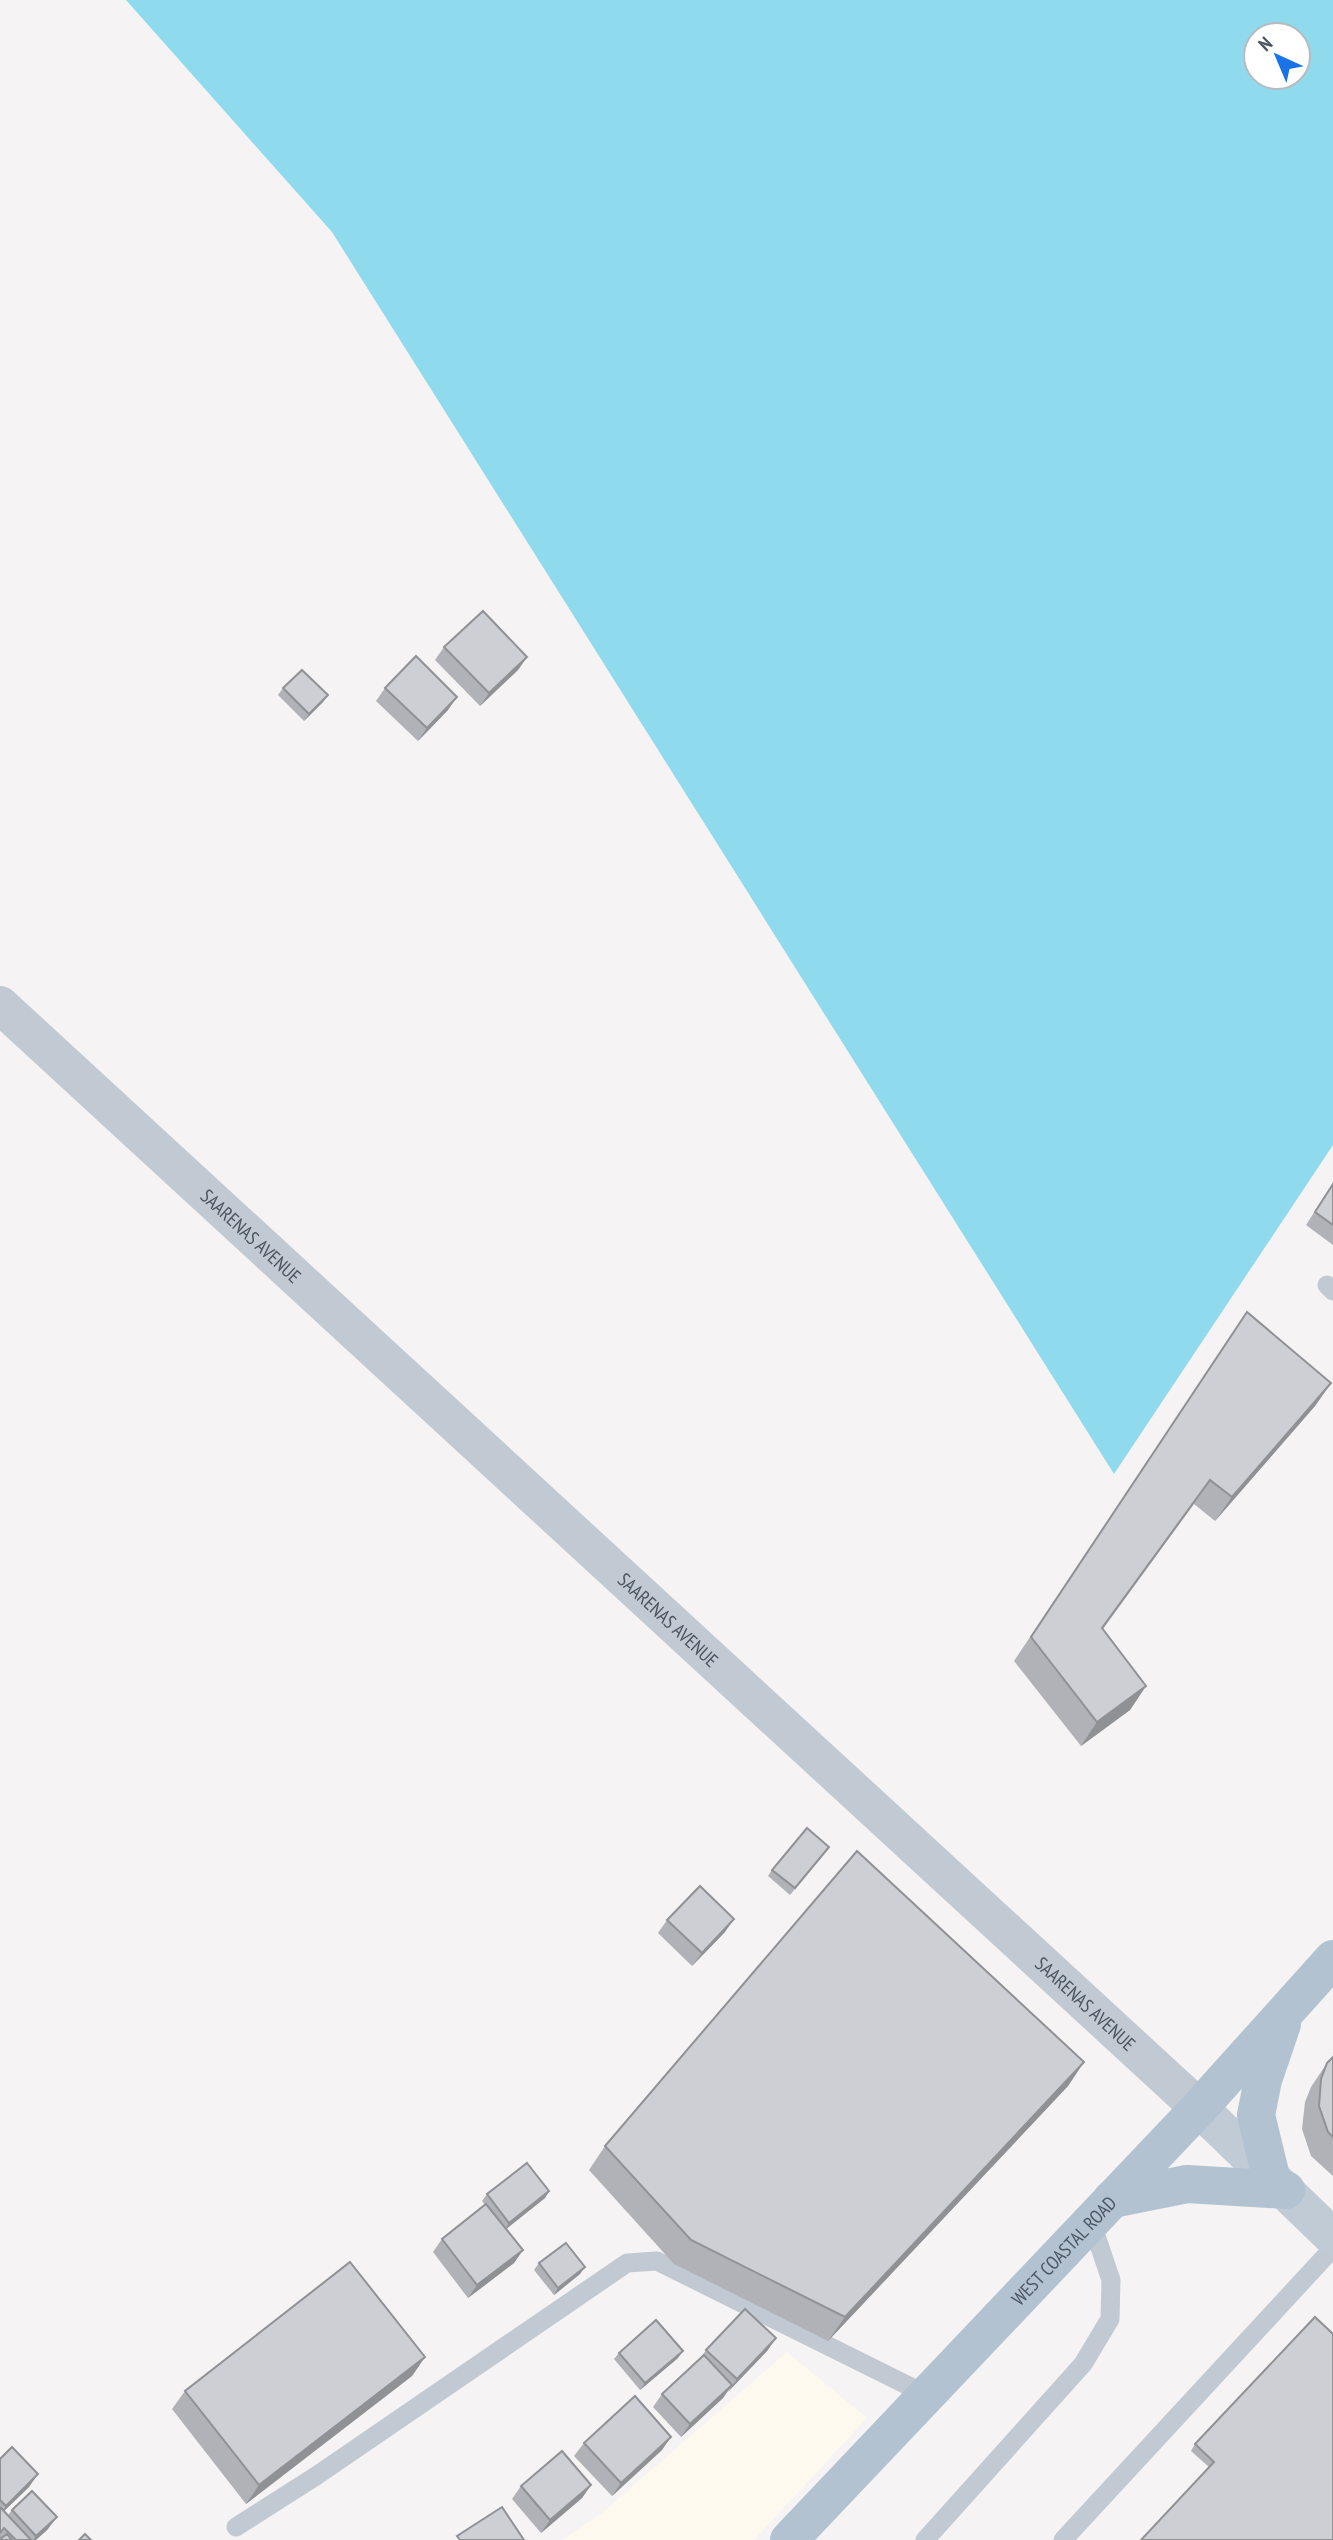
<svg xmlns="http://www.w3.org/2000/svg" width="1333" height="2540" font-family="'PT Sans Narrow',sans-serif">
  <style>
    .commercial { fill: #fdf9ef }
    .water { fill: #90daee; fill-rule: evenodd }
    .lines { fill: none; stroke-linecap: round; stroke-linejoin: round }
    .service { stroke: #c1cad2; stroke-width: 19 }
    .minor { stroke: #c1cad2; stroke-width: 38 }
    .secondary { stroke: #c1cbd6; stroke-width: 38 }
    .primary { stroke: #b3c2d1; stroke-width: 38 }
    .wall { fill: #b0b2b7 }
    .shaded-wall { fill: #909195 }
    .building { fill: #cdcfd5; stroke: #909195; stroke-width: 2 }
    .labels { text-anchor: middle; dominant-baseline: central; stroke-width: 5; stroke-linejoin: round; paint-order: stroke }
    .street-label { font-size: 19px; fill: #4a5661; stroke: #fff }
  </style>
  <rect width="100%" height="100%" fill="#f5f3f3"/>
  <!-- commercial -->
  <path class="commercial" d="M787 2352 867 2418 754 2540H562L603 2512Z"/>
  <!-- water -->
  <path class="water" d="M126 0H1333V1145L1114 1474 332 232ZM1256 35H1298V77H1256Z"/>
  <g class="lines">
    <!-- service -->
    <g class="service">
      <path d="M1327 1285 1333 1291"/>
      <path d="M236 2527 316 2476 627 2263 657 2261 927 2395"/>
      <path d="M925 2540 1083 2364 1110 2319 1111 2280 1091 2221"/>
      <path d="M1063 2540 1333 2248"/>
    </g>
    <!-- minor -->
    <path class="minor" id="s1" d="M0 1005 1199 2108"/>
    <!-- secondary -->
    <path class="secondary" d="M1199 2108 1333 2237"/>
    <!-- primary -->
    <g class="primary">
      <path d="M1271 2177 1256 2115 1263 2080 1282 2024"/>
      <path d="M1112 2199 1187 2184 1286 2190"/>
      <path id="s2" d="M789 2540 1199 2108 1333 1959"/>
    </g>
  </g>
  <!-- wall -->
  <g class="wall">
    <path d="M444 647 527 657 518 670 480 706 435 660Z"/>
    <path d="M283 688 328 695 323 702 304 721 278 695Z"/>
    <path d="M385 688 448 710 418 741 376 701Z"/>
    <path d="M1333 1183V1245L1306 1225Z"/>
    <path d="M1247 1312 1331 1383 1315 1406 1215 1521 1194 1504 1103 1629 1146 1686 1130 1710 1081 1746 1014 1661Z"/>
    <path d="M824 1854 790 1895 768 1876 772 1870Z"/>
    <path d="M667 1920 725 1932 692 1966 658 1933Z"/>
    <path d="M1333 2057V2176L1311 2156 1302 2129 1305 2102 1311 2087 1327 2063Z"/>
    <path d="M1084 2062 1068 2086 828 2341 674 2264 589 2170 605 2146Z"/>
    <path d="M549 2191 545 2198 506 2229 523 2250 514 2263 468 2298 433 2252 442 2239 485 2205 482 2201 487 2194Z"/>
    <path d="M539 2263 580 2274 554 2295 534 2270Z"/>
    <path d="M1333 2334 1209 2467 1191 2451 1195 2444Z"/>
    <path d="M776 2338 767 2351 727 2392 723 2398 681 2437 653 2407 662 2394 700 2359 706 2350Z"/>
    <path d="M619 2353 678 2358 640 2390 614 2359Z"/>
    <path d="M425 2357 412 2376 246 2504 172 2409 185 2391Z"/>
    <path d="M584 2443 662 2450 612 2496 574 2456Z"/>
    <path d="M0 2459 29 2487 4 2511 8 2515 12 2510 57 2517 47 2530 36 2540H0Z"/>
    <path d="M591 2485 582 2498 541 2533 512 2499 521 2486Z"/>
  </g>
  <!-- shaded-wall -->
  <g class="shaded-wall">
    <path d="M527 657 518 670 480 706 489 693Z"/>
    <path d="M328 695 323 702 304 721 309 714Z"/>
    <path d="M457 697 448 710 418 741 427 728Z"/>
    <path d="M1331 1383 1315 1406 1215 1521 1232 1497Z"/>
    <path d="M1146 1686 1130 1710 1081 1746 1097 1722Z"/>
    <path d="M734 1919 725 1932 692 1966 702 1953Z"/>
    <path d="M1084 2062 1068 2086 828 2341 845 2317Z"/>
    <path d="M549 2191 545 2198 505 2230 509 2223Z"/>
    <path d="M523 2250 514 2263 468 2298 477 2285Z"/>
    <path d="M585 2267 580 2274 554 2295 558 2288Z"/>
    <path d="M776 2338 767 2351 728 2392 737 2379Z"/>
    <path d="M683 2351 678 2358 640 2390 645 2383Z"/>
    <path d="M425 2357 412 2376 246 2504 259 2485Z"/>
    <path d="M732 2385 723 2398 681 2437 690 2424Z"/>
    <path d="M671 2437 662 2450 612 2496 621 2483Z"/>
    <path d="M38 2474 29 2487 0 2515 6 2506Z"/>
    <path d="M591 2485 582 2498 541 2533 550 2520Z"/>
    <path d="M57 2517 47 2530 36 2540H33L36 2536Z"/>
  </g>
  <!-- building -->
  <g class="building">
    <path d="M483 611 527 657 489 693 444 647Z"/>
    <path d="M416 656 457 697 427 728 385 688Z"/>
    <path d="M302 670 328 695 309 714 283 688Z"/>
    <path d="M1333 1184V1225L1315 1212Z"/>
    <path d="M1247 1312 1331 1383 1232 1497 1210 1480 1102 1628 1146 1686 1097 1722 1031 1637Z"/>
    <path d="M807 1828 829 1847 795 1888 772 1870Z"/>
    <path d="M857 1851 1084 2062 845 2317 691 2240 605 2146Z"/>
    <path d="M700 1886 734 1919 702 1953 667 1920Z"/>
    <path d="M1333 2057V2137L1328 2132 1319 2106 1321 2079 1327 2063Z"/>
    <path d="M527 2163 549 2191 509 2223 487 2194Z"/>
    <path d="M486 2204 523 2250 477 2285 442 2239Z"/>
    <path d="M566 2243 585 2267 558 2288 539 2263Z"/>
    <path d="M350 2262 425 2357 259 2485 185 2391Z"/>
    <path d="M745 2309 776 2338 737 2379 706 2350Z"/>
    <path d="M1315 2317 1333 2334V2540H1141L1214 2462 1195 2444Z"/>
    <path d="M656 2320 683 2351 645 2383 619 2353Z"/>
    <path d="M704 2355 732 2385 690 2424 662 2394Z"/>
    <path d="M635 2396 671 2437 621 2483 584 2443Z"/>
    <path d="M12 2447 38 2474 6 2506 0 2500V2459Z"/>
    <path d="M562 2451 591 2485 550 2520 521 2486Z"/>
    <path d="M32 2491 57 2517 36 2536 12 2510Z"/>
    <path d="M502 2507 524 2540H460L457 2536Z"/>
    <path d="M1 2508 31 2540H16L4 2528 0 2533V2509Z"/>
    <path d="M7 2534 12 2540H0V2539Z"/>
    <path d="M85 2534 91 2540H79Z"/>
  </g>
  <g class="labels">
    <!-- street labels -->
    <g class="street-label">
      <text stroke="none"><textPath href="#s1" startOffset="341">SAARENAS AVENUE</textPath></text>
      <text stroke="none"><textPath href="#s1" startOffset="908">SAARENAS AVENUE</textPath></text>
      <text stroke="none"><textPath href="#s1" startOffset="1475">SAARENAS AVENUE</textPath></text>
      <text stroke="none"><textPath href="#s2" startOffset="399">WEST COASTAL ROAD</textPath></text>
    </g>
  </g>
  <!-- north arrow -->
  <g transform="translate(1277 56) rotate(316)"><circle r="33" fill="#ffffff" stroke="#b7bbc0" stroke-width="2"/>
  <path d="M0-5L12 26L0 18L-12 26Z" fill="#1a73e8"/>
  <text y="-10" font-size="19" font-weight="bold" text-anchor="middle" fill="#4a5661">N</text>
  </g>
</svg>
